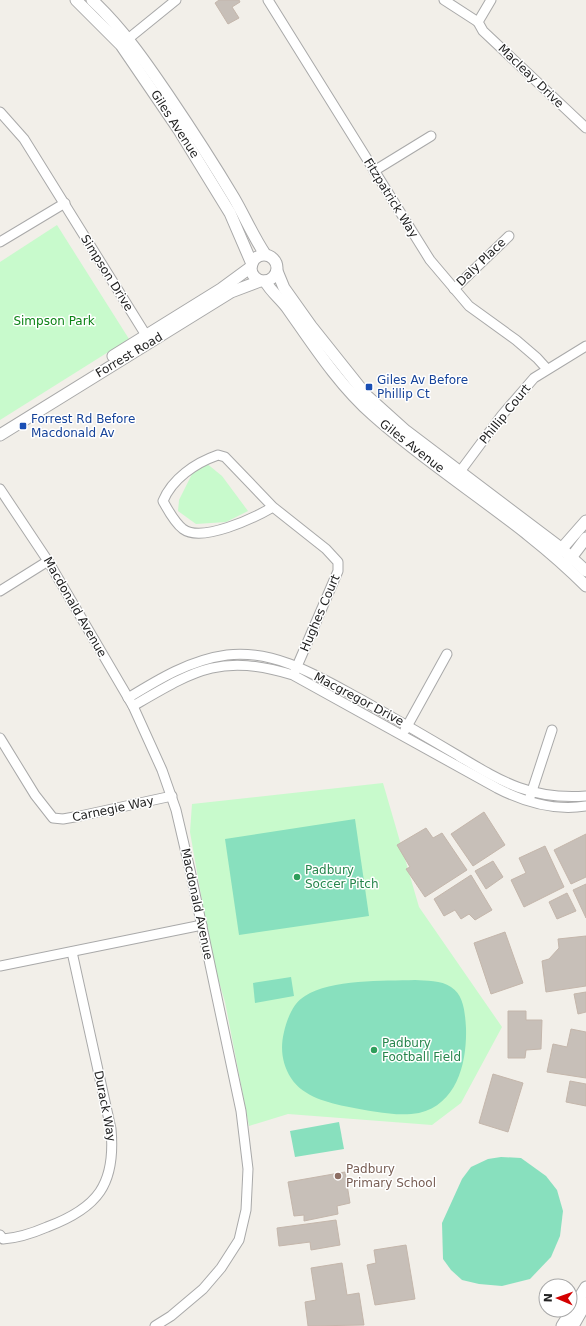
<svg xmlns="http://www.w3.org/2000/svg" width="586" height="1326" font-family="'DejaVu Sans',sans-serif">
  <style>
    .park { fill: #c8facc }
    .pitch { fill: #88e0be }
    .building { fill: #c7bfb8; stroke: #c4b6ab }
    .lines { fill: none; stroke-linecap: round; stroke-linejoin: round }
    .minor-casing { stroke: #a9a9a9; stroke-width: 11 }
    .tertiary-casing { stroke: #a9a9a9; stroke-width: 13 }
    .minor { stroke: #fff; stroke-width: 9 }
    .tertiary { stroke: #fff; stroke-width: 11 }
    .transit-dot { fill: #1a4fb4; stroke: #fff; stroke-width: 1.5 }
    .leisure-dot { fill: #2e9e5b; stroke: #fff; stroke-width: 1.5 }
    .education-dot { fill: #8d6e63; stroke: #fff; stroke-width: 1.5 }
    .labels { text-anchor: middle; dominant-baseline: central; stroke-width: 3; stroke-linejoin: round; paint-order: stroke }
    .street-label { font-size: 12px; fill: #222; stroke: #fff }
    .park-label { font-size: 12px; fill: #0c8416; stroke: #fff }
    .transit-label { font-size: 12px; fill: #164399; stroke: #fff; text-anchor: start }
    .leisure-label { font-size: 12px; fill: #27864d; stroke: #fff; text-anchor: start }
    .education-label { font-size: 12px; fill: #785e54; stroke: #fff; text-anchor: start }
  </style>
  <rect width="100%" height="100%" fill="#f2efe9"/>
  <!-- park -->
  <g class="park">
    <path d="M57 225 129 339 0 420V262Z"/>
    <path d="M200 458 222 476 248 511 226 522 196 524 178 511 179 500Z"/>
    <path d="M383 783 419 907 502 1027 461 1103 432 1125 288 1114 249 1126 225 1002 212 958 190 832 192 804Z"/>
  </g>
  <!-- pitch -->
  <g class="pitch">
    <path d="M355 819 369 916 239 935 225 839Z"/>
    <path d="M291 977 294 996 255 1003 253 983Z"/>
    <path d="M415 980C426 981 441 980 451 987 464 995 465 1013 466 1028 467 1061 458 1104 419 1113 397 1117 371 1111 349 1107 329 1103 303 1097 291 1078 282 1064 280 1048 284 1032 287 1019 293 1003 305 996 331 979 384 981 415 980Z"/>
    <path d="M339 1122 344 1149 295 1157 290 1131Z"/>
    <path d="M501 1157 521 1158 546 1176 557 1190 563 1211 560 1236 551 1257 530 1279 502 1286 479 1284 462 1280 451 1270 443 1259 442 1223 462 1179 471 1167 488 1159Z"/>
  </g>
  <!-- building -->
  <g class="building">
    <path d="M219 0H239L240 2 232 7 239 18 228 24 215 3Z"/>
    <path d="M484 812 505 845 473 866 451 834Z"/>
    <path d="M426 828 433 838 442 833 467 870 425 897 406 869 410 867 397 845Z"/>
    <path d="M586 834V877L571 884 554 850Z"/>
    <path d="M545 846 564 887 524 907 511 880 526 873 519 858Z"/>
    <path d="M493 861 503 877 486 889 475 871Z"/>
    <path d="M471 875 492 910 475 920 469 914 461 919 455 910 444 916 434 899Z"/>
    <path d="M586 884V918L573 890Z"/>
    <path d="M567 893 576 911 557 919 549 902Z"/>
    <path d="M505 932 523 983 491 994 474 943Z"/>
    <path d="M586 936V986L546 992 542 961 549 959 559 948 558 939Z"/>
    <path d="M586 992V1012L578 1014 574 994Z"/>
    <path d="M508 1011H526V1020H542L541 1049 526 1050 525 1058H508Z"/>
    <path d="M571 1029 586 1032V1078L547 1072 553 1044 567 1047Z"/>
    <path d="M493 1074 523 1083 508 1132 479 1123Z"/>
    <path d="M570 1081 586 1084V1106L566 1102Z"/>
    <path d="M345 1172 350 1203 337 1206 338 1214 304 1221V1215L294 1216 288 1182Z"/>
    <path d="M336 1220 340 1245 311 1250 310 1242 279 1246 277 1228Z"/>
    <path d="M406 1245 415 1299 375 1305 367 1265 376 1263 374 1250Z"/>
    <path d="M342 1263 347 1295 359 1293 364 1325 308 1326 305 1302 316 1300 311 1268Z"/>
  </g>
  <g class="lines">
    <defs>
      <g id="minor">
        <path d="M268 0 430 260 469 306 516 340 537 358 547 369"/>
        <path d="M444 0 478 22"/>
        <path d="M491 0 478 22 483 31 586 128"/>
        <path d="M123 43 176 0"/>
        <path d="M0 112 24 139 149 340"/>
        <path d="M374 171 431 136"/>
        <path d="M0 242 65 203"/>
        <path d="M454 289 509 236"/>
        <path d="M456 477 502 415 534 378 586 346"/>
        <path d="M0 489 48 561 133 706 162 770 176 810 190 870 241 1111 248 1169 246 1210 239 1240 221 1268 203 1289 171 1316 155 1326"/>
        <path d="M273 507C254 518 202 543 183 529 174 522 168 510 163 501 172 479 195 463 218 455L225 457 273 507 326 549 338 562V571L295 671"/>
        <path d="M0 591 48 561"/>
        <path d="M128 698C159 679 190 660 227 655 276 649 321 678 362 700 394 718 425 736 457 755 502 782 531 800 586 796"/>
        <path d="M133 706C195 670 220 653 293 675L497 788C524 802 555 811 586 806"/>
        <path d="M405 730 447 654"/>
        <path d="M0 738 35 795 53 818 63 819 80 816 172 796"/>
        <path d="M530 797 552 730"/>
        <path d="M0 966 202 925"/>
        <path d="M0 1235 3 1239C18 1238 33 1233 47 1227 98 1208 116 1184 111 1129L72 952"/>
      </g>
      <g id="tertiary">
        <path d="M76 0 121 45 179 130 230 213 252 264"/>
        <path d="M92 0C122 28 145 61 168 95 191 129 213 163 234 198 245 217 253 236 265 254"/>
        <circle cx="264" cy="268" r="13"/>
        <path d="M277 271 284 288 311 326 366 395 406 431 562 549 586 571"/>
        <path d="M265 281C271 292 281 299 288 309 314 346 339 385 373 415 441 476 522 521 586 586"/>
        <path d="M113 356 221 289 251 267"/>
        <path d="M0 435 231 292 260 281"/>
        <path d="M557 554 586 521"/>
        <path d="M567 563 586 538"/>
        <path d="M562 1326 586 1287"/>
        <path d="M573 1326 586 1303"/>
      </g>
    </defs>
    <!-- minor casing -->
    <use href="#minor" class="minor-casing"/>
    <!-- tertiary casing -->
    <use href="#tertiary" class="tertiary-casing"/>
    <!-- minor -->
    <use href="#minor" class="minor"/>
    <!-- tertiary -->
    <use href="#tertiary" class="tertiary"/>
  </g>
  <!-- markers -->
  <g class="transit-dot">
    <rect x="365" y="383" width="8" height="8" rx="2"/>
    <rect x="19" y="422" width="8" height="8" rx="2"/>
  </g>
  <g class="leisure-dot">
    <circle cx="297" cy="877" r="4"/>
    <circle cx="374" cy="1050" r="4"/>
  </g>
  <circle class="education-dot" cx="338" cy="1176" r="4"/>
  <g class="labels">
    <!-- street labels -->
    <g class="street-label">
      <text transform="translate(531 76) rotate(44)">Macleay Drive</text>
      <text transform="translate(175 124) rotate(57)">Giles Avenue</text>
      <text transform="translate(391 198) rotate(58)">Fitzpatrick Way</text>
      <text transform="translate(481 262) rotate(-44)">Daly Place</text>
      <text transform="translate(107 273) rotate(58)">Simpson Drive</text>
      <text transform="translate(129 355) rotate(-31)">Forrest Road</text>
      <text transform="translate(505 414) rotate(-51)">Phillip Court</text>
      <text transform="translate(412 446) rotate(38)">Giles Avenue</text>
      <text transform="translate(75 607) rotate(60)">Macdonald Avenue</text>
      <text transform="translate(320 613) rotate(-67)">Hughes Court</text>
      <text transform="translate(359 699) rotate(28)">Macgregor Drive</text>
      <text transform="translate(113 809) rotate(-12)">Carnegie Way</text>
      <text transform="translate(197 904) rotate(78)">Macdonald Avenue</text>
      <text transform="translate(105 1106) rotate(79)">Durack Way</text>
    </g>
    <!-- park labels -->
    <g class="park-label">
      <text x="54" y="321">Simpson Park</text>
    </g>
    <!-- transit labels -->
    <g class="transit-label">
      <text x="377" y="380">Giles Av Before<tspan x="377" dy="14">Phillip Ct</tspan></text>
      <text x="31" y="419">Forrest Rd Before<tspan x="31" dy="14">Macdonald Av</tspan></text>
    </g>
    <!-- leisure labels -->
    <g class="leisure-label">
      <text x="305" y="870">Padbury<tspan x="305" dy="14">Soccer Pitch</tspan></text>
      <text x="382" y="1043">Padbury<tspan x="382" dy="14">Football Field</tspan></text>
    </g>
    <!-- education labels -->
    <g class="education-label">
      <text x="346" y="1169">Padbury<tspan x="346" dy="14">Primary School</tspan></text>
    </g>
  </g>
  <!-- north arrow -->
  <g transform="translate(558 1298) rotate(272)"><circle r="19" fill="#ffffff" stroke="#a7a7a7"/>
  <path d="M0-3L7 15L0 10L-7 15Z" fill="#d40000"/>
  <text y="-6" font-size="11" font-weight="bold" text-anchor="middle" fill="#222222">N</text>
  </g>
</svg>
